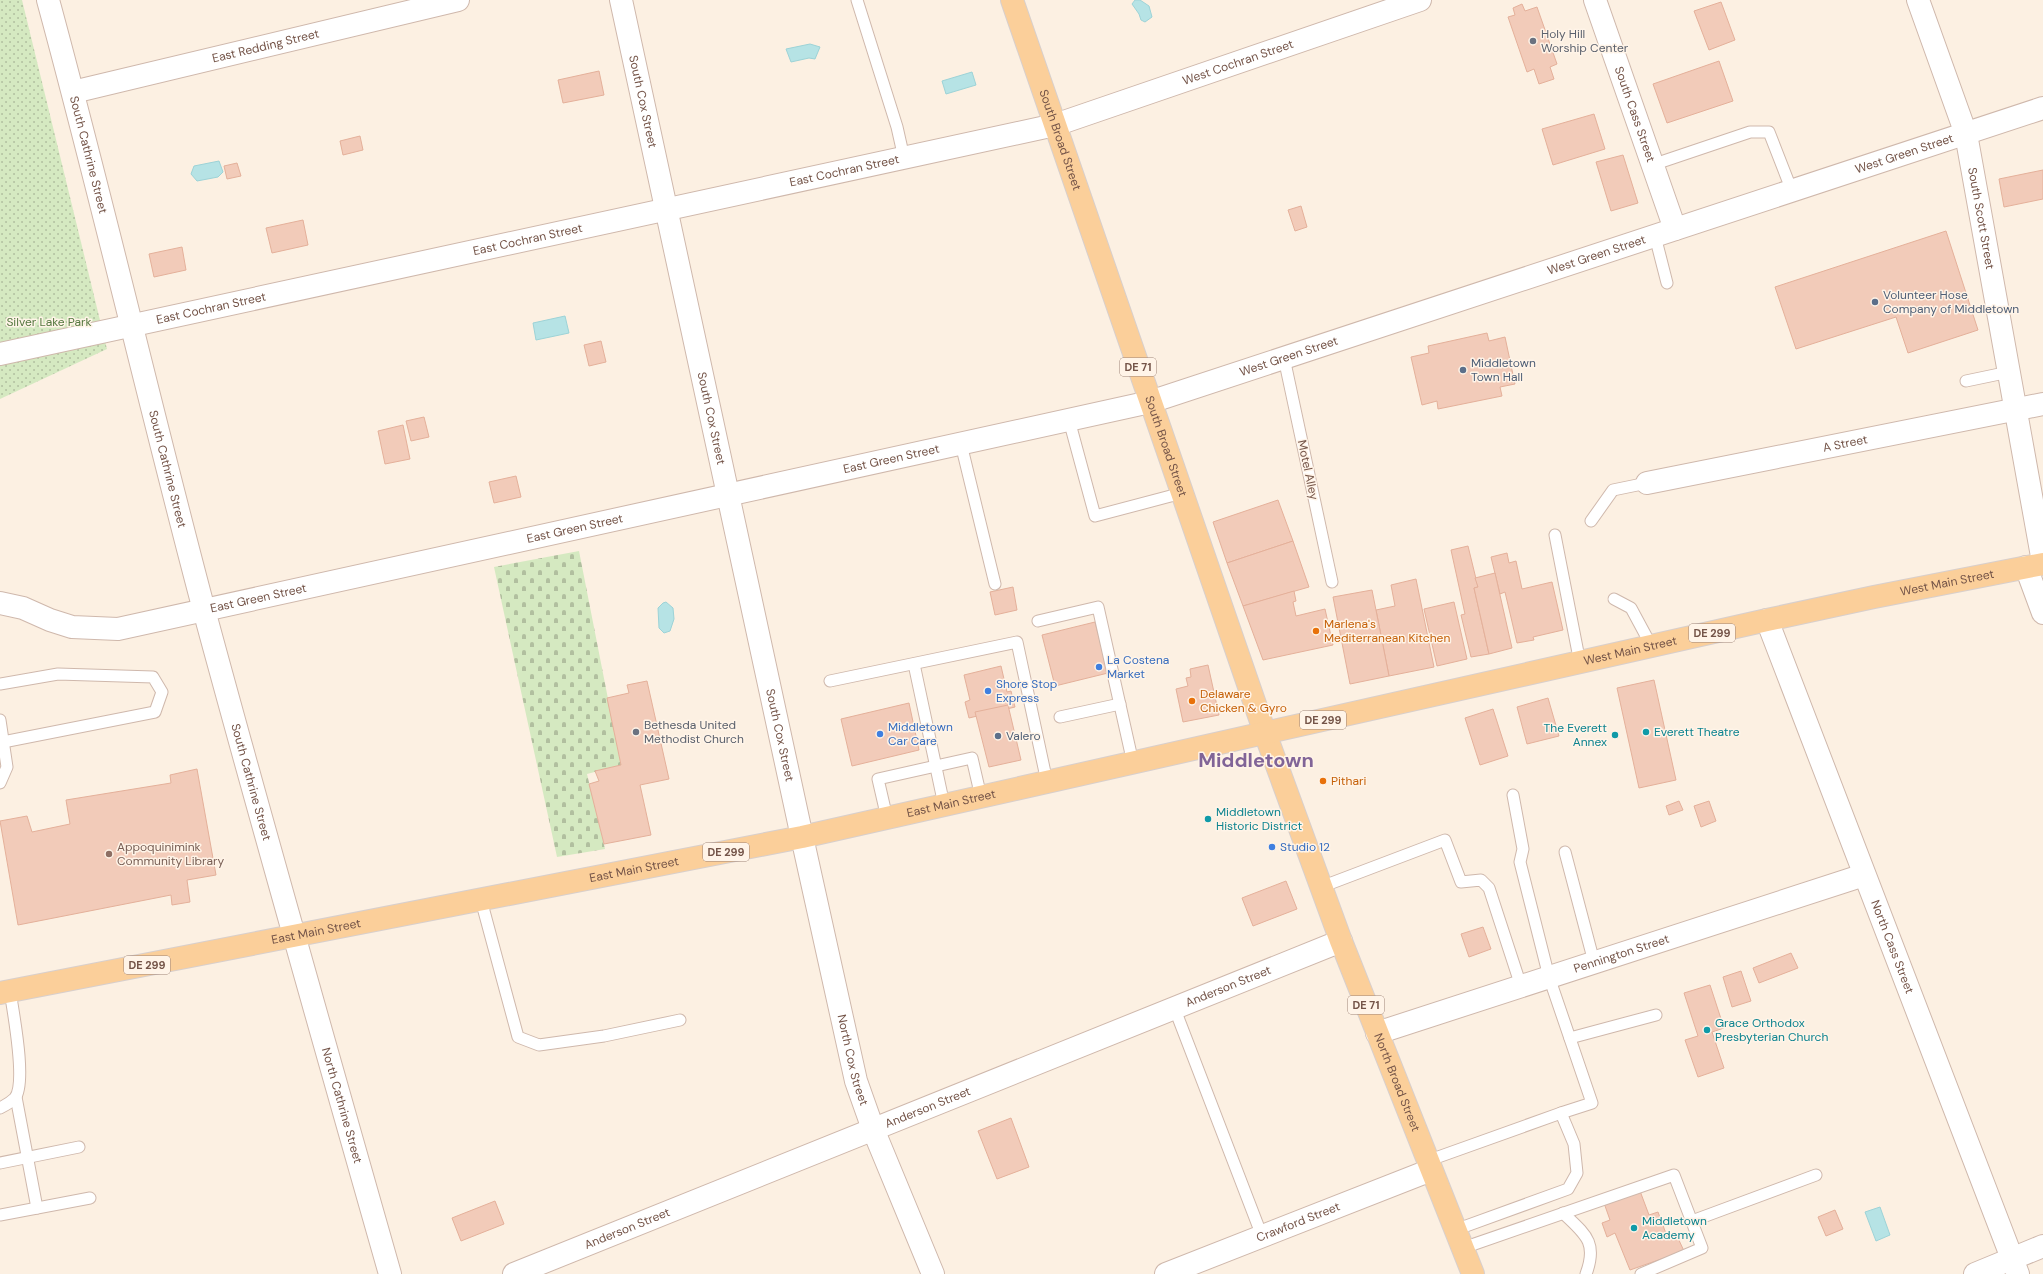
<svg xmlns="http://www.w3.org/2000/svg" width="2043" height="1274" font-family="'DM Sans',sans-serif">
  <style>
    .cemetery { fill: url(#cemetery-stones) }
    .park { fill: url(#park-dots) }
    .water { fill: #b6e3e5; stroke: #9dd3d7 }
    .building { fill: #f2cbb9; stroke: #e4b09a }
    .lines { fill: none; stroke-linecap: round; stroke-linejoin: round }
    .service-casing { stroke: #cfb8ac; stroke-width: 13 }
    .minor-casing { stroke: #cfb8ac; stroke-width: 24 }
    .primary-casing { stroke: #d8cfcc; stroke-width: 24 }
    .service { stroke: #fff; stroke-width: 11 }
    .minor { stroke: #fff; stroke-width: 22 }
    .primary { stroke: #fbcf9a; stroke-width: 22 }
    .worship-dot { fill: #6b7280; stroke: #fff4e8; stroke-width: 1.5 }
    .service-dot { fill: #5c6f8a; stroke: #fff4e8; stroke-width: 1.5 }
    .food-dot { fill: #e8710a; stroke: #fff4e8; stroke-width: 1.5 }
    .shop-dot { fill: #3f7fe0; stroke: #fff4e8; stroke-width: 1.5 }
    .culture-dot { fill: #0f9aa8; stroke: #fff4e8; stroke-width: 1.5 }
    .education-dot { fill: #8d6e63; stroke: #fff4e8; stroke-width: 1.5 }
    .labels { text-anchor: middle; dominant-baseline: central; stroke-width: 3; stroke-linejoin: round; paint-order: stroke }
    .shield { fill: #fff4e8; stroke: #9e8478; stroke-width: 1 }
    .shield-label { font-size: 11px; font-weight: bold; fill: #745448 }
    .worship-label { font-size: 12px; fill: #5b616d; stroke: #fff4e8; text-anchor: start }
    .street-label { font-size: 12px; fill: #745448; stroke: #fff4e8 }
    .service-label { font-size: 12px; fill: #4e5e75; stroke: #fff4e8; text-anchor: start }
    .park-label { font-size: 12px; fill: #567941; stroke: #fff4e8 }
    .food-label { font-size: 12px; fill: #c56008; stroke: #fff4e8; text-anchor: start }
    .shop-label { font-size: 12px; fill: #366cbe; stroke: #fff4e8; text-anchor: start }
    .culture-label { font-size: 12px; fill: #0d838f; stroke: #fff4e8; text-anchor: start }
    .education-label { font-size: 12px; fill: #785e54; stroke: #fff4e8; text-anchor: start }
    .town-label { font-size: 20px; font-weight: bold; fill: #816497; stroke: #fff4e8 }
  </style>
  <defs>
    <pattern id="cemetery-stones" width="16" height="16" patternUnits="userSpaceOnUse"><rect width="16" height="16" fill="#d5e9c1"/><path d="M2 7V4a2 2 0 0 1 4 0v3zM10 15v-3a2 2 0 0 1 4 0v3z" fill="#b1bf9f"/></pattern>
    <pattern id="park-dots" width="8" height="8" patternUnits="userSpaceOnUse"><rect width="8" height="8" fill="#d5e9c1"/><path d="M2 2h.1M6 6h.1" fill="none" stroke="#b1bf9f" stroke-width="1.8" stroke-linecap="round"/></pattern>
  </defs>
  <rect width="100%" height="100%" fill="#fcf0e2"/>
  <!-- cemetery -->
  <path class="cemetery" d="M579 551 621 765 587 774 605 849 557 857 494 567Z"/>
  <!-- park -->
  <path class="park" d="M0 0H22L107 349 0 399Z"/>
  <!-- water -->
  <g class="water">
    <path d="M1135 0H1140L1149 6 1152 17 1145 22 1141 20 1139 14 1132 4Z"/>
    <path d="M810 44 820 47 815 59 809 58 791 62 786 49Z"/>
    <path d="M972 72 976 85 946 94 942 81Z"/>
    <path d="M219 161 223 172 218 177 197 181 191 174 194 166Z"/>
    <path d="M565 316 569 333 536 340 533 323Z"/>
    <path d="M666 602 673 608 674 619 670 631 664 633 659 628 658 608 663 603Z"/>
    <path d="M1880 1207 1890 1235 1876 1241 1865 1212Z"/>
  </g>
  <!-- building -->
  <g class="building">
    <path d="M1721 2 1735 40 1709 50 1694 11Z"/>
    <path d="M1522 4 1525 11 1537 7 1557 64 1550 67 1554 79 1539 84 1534 69 1527 72 1508 17 1515 15 1513 8Z"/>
    <path d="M1719 61 1733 101 1667 123 1653 84Z"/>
    <path d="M599 71 604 95 563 103 558 80Z"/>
    <path d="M1594 114 1605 149 1553 165 1542 129Z"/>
    <path d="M360 136 363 150 343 155 340 141Z"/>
    <path d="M1623 155 1638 203 1611 211 1596 162Z"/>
    <path d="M237 163 241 176 227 179 224 166Z"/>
    <path d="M2043 170V199L2004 207 1999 179Z"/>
    <path d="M1301 206 1307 227 1295 231 1288 210Z"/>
    <path d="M303 220 308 245 272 253 266 228Z"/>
    <path d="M1946 231 1978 330 1908 353 1896 317 1796 349 1775 287Z"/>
    <path d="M182 247 186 270 154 277 149 254Z"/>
    <path d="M1487 333 1489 341 1505 337 1515 384 1500 387 1502 396 1438 409 1437 401 1422 405 1411 357 1429 353 1428 346Z"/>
    <path d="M601 341 606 362 589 366 584 345Z"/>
    <path d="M424 417 429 437 411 441 406 421Z"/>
    <path d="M403 425 410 459 385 464 378 431Z"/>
    <path d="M516 476 521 497 494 503 489 482Z"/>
    <path d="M1278 500 1293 541 1227 563 1213 522Z"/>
    <path d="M1293 541 1309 587 1243 606 1227 563Z"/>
    <path d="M1468 546 1478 587 1474 588 1489 654 1471 657 1461 615 1465 614 1451 550Z"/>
    <path d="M1507 553 1509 563 1516 561 1522 589 1552 582 1563 630 1533 637 1534 640 1517 643 1505 592 1500 594 1491 557Z"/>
    <path d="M1495 573 1512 648 1489 654 1474 588 1478 587 1475 578Z"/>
    <path d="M1416 579 1434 667 1389 676 1376 610 1395 606 1391 585Z"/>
    <path d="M1013 587 1017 610 995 615 990 592Z"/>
    <path d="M1372 590 1389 676 1350 684 1333 597Z"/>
    <path d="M1294 591 1296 601 1293 602 1296 616 1325 609 1333 645 1263 660 1243 606Z"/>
    <path d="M1454 602 1467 659 1437 666 1424 609Z"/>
    <path d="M1095 622 1108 673 1055 686 1042 635Z"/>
    <path d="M1208 665 1219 715 1183 722 1176 689 1188 686 1186 678 1191 677 1190 669Z"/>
    <path d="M1001 666 1007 692 1011 691 1015 707 969 718 965 702 970 700 964 675Z"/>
    <path d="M1654 680 1676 780 1639 788 1617 688Z"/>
    <path d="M647 681 669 779 640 785 651 835 604 844 589 784 599 781 595 771 621 765 607 698 629 693 627 685Z"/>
    <path d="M1548 698 1559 736 1527 744 1517 707Z"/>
    <path d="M909 703 919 750 852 766 841 719Z"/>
    <path d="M1008 705 1021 760 989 767 975 712Z"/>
    <path d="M1493 709 1508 756 1480 765 1465 718Z"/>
    <path d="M197 769 216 875 187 880 190 902 172 905 171 895 18 925 0 821 27 816 32 832 70 824 66 800 171 783 170 775Z"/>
    <path d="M1679 801 1683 810 1669 815 1666 806Z"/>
    <path d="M1709 801 1716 821 1701 827 1694 806Z"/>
    <path d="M1286 881 1297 909 1253 926 1242 898Z"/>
    <path d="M1483 927 1491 949 1469 957 1461 934Z"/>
    <path d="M1791 953 1798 968 1759 983 1753 968Z"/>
    <path d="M1741 971 1751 1001 1732 1007 1723 977Z"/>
    <path d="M1710 985 1724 1028 1712 1032 1724 1068 1698 1077 1685 1040 1698 1036 1684 993Z"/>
    <path d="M1011 1118 1029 1167 997 1179 978 1131Z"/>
    <path d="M1640 1191 1649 1215 1658 1212 1668 1239 1677 1236 1684 1251 1630 1270 1615 1233 1607 1237 1602 1223 1610 1220 1604 1203Z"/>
    <path d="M495 1201 504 1224 461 1241 452 1218Z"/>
    <path d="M1835 1210 1843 1229 1826 1236 1818 1217Z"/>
  </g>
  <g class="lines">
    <defs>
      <g id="service">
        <path d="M857 0 897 127 904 158"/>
        <path d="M1652 165 1750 132H1769L1792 191"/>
        <path d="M1655 236 1667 283"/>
        <path d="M1284 358 1332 582"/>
        <path d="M1966 381 2009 372"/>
        <path d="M1069 420 1095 516 1182 493"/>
        <path d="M961 444 995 584"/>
        <path d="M1591 521 1613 490 1647 483"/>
        <path d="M1555 535 1580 663"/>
        <path d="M1614 599 1631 608 1652 647"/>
        <path d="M1038 621 1098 607 1133 763"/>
        <path d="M914 664 944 805"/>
        <path d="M830 681 1017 642 1047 782"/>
        <path d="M0 684 58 674 153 677 162 692 155 712 3 742"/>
        <path d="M1060 717 1120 704"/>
        <path d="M0 720 7 767 0 783"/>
        <path d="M1513 795 1523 849 1520 862 1549 977 1592 1103 1561 1113"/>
        <path d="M887 818 878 779 972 758 981 797"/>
        <path d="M1565 852 1594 962"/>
        <path d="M1321 887 1445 840 1461 882 1481 880 1489 888 1521 986"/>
        <path d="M481 900 518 1037 539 1045 604 1036 680 1020"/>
        <path d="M1174 1007 1262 1236"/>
        <path d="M1570 1038 1656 1015"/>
        <path d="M16 1097 37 1208"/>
        <path d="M0 1108C4 1106 12 1101 15 1098 27 1082 13 1012 10 991"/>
        <path d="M1427 1161 1561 1113 1574 1144 1577 1173 1568 1189 1455 1230"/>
        <path d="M0 1163 79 1147"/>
        <path d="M1563 1213C1585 1234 1598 1242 1586 1274"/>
        <path d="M0 1215 90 1198"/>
        <path d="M1692 1221 1816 1175"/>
        <path d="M1463 1248 1674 1175 1702 1248 1641 1274"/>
      </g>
      <g id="minor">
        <path id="s1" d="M48 0C103 202 150 407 204 610 264 832 327 1053 390 1274"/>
        <path id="s2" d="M621 0 802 837 856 1081 873 1129 933 1274"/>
        <path id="s3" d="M1595 0 1675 229"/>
        <path id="s4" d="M1918 0 1966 134 2043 562"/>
        <path id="s5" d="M73 92 458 0"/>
        <path id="s6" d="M0 354 1055 125 1420 0"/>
        <path id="s7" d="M1647 483 2043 404"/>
        <path d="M2026 567 2043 613"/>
        <path id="s8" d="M0 603 23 608 50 620 72 627 118 629 1150 402 2043 108"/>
        <path id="s9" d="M1767 620 2018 1274"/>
        <path id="s10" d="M1377 1033 1864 875"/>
        <path id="s11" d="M514 1274 1341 941"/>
        <path id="s12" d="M1166 1274 1431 1170"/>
        <path d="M1975 1274 2043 1246"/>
      </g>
      <g id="primary">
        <path id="s13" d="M1012 0 1265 733 1341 941 1473 1274"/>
        <path id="s14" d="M0 993 802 837 1767 620 1874 597 2043 564"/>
      </g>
    </defs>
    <!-- service casing -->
    <use href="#service" class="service-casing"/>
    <!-- minor casing -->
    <use href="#minor" class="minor-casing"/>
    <!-- primary casing -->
    <use href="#primary" class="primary-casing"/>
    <!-- service -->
    <use href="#service" class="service"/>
    <!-- minor -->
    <use href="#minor" class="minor"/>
    <!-- primary -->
    <use href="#primary" class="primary"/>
  </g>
  <!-- markers -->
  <g class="worship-dot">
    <circle cx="1533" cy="41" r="4"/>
    <circle cx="636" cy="732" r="4"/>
  </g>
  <g class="service-dot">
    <circle cx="1875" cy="302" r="4"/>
    <circle cx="1463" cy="370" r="4"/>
    <circle cx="998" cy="736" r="4"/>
  </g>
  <g class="food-dot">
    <circle cx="1316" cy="631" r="4"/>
    <circle cx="1192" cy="701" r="4"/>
    <circle cx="1323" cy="781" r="4"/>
  </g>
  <g class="shop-dot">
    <circle cx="1099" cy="667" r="4"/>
    <circle cx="988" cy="691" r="4"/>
    <circle cx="880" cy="734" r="4"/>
    <circle cx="1272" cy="847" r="4"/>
  </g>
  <g class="culture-dot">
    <circle cx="1646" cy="732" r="4"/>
    <circle cx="1615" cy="735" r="4"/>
    <circle cx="1208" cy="819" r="4"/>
    <circle cx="1707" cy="1030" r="4"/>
    <circle cx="1634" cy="1228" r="4"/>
  </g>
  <circle class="education-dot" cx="109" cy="854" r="4"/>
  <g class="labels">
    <!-- shield labels -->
    <g class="shield">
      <rect x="1120" y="358" width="36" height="18" rx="3"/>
      <rect x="1689" y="624" width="46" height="18" rx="3"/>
      <rect x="1300" y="711" width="46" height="18" rx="3"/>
      <rect x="703" y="843" width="46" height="18" rx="3"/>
      <rect x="124" y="956" width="46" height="18" rx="3"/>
      <rect x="1348" y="996" width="36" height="18" rx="3"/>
    </g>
    <g class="shield-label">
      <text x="1138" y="367">DE 71</text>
      <text x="1712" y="633">DE 299</text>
      <text x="1323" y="720">DE 299</text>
      <text x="726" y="852">DE 299</text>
      <text x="147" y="965">DE 299</text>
      <text x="1366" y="1005">DE 71</text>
    </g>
    <!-- worship labels -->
    <g class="worship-label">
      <text x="1541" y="34">Holy Hill<tspan x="1541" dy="14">Worship Center</tspan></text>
      <text x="644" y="725">Bethesda United<tspan x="644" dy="14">Methodist Church</tspan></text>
    </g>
    <!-- street labels -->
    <g class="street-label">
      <text stroke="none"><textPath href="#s5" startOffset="198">East Redding Street</textPath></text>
      <text stroke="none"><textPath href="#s6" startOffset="1273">West Cochran Street</textPath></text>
      <text stroke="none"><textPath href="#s2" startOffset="104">South Cox Street</textPath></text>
      <text stroke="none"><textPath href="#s3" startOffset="121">South Cass Street</textPath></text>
      <text stroke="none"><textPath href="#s13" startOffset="148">South Broad Street</textPath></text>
      <text stroke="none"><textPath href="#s8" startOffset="1973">West Green Street</textPath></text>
      <text stroke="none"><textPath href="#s1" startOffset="160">South Cathrine Street</textPath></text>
      <text stroke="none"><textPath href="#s6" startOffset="864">East Cochran Street</textPath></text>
      <text stroke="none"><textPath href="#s4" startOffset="228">South Scott Street</textPath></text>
      <text stroke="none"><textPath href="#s6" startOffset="540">East Cochran Street</textPath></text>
      <text stroke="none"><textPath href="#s8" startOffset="1649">West Green Street</textPath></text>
      <text stroke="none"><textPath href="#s6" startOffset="216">East Cochran Street</textPath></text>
      <text stroke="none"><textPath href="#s8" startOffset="1325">West Green Street</textPath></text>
      <text stroke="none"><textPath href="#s2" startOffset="428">South Cox Street</textPath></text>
      <text stroke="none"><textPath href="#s7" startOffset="202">A Street</textPath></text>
      <text stroke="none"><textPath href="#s13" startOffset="472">South Broad Street</textPath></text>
      <text stroke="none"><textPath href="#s8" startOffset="914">East Green Street</textPath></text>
      <text stroke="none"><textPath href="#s1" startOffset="484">South Cathrine Street</textPath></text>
      <text transform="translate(1308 470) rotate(78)">Motel Alley</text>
      <text stroke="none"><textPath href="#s8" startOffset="590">East Green Street</textPath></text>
      <text stroke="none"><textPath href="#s14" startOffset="1990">West Main Street</textPath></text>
      <text stroke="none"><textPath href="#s8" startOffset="266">East Green Street</textPath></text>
      <text stroke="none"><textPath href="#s14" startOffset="1666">West Main Street</textPath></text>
      <text stroke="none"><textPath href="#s2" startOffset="752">South Cox Street</textPath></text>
      <text stroke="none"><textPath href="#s1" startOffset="808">South Cathrine Street</textPath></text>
      <text stroke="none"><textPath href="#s14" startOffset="970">East Main Street</textPath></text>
      <text stroke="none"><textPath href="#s14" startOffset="646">East Main Street</textPath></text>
      <text stroke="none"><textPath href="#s14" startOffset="322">East Main Street</textPath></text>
      <text stroke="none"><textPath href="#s9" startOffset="350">North Cass Street</textPath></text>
      <text stroke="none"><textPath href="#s10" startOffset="257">Pennington Street</textPath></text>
      <text stroke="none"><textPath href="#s11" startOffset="770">Anderson Street</textPath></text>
      <text stroke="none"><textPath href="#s2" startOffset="1085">North Cox Street</textPath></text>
      <text stroke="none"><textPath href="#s13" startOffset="1149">North Broad Street</textPath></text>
      <text stroke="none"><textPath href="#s1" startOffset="1144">North Cathrine Street</textPath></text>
      <text stroke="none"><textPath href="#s11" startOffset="446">Anderson Street</textPath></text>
      <text stroke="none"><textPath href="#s12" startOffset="142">Crawford Street</textPath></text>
      <text stroke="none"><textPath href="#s11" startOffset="122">Anderson Street</textPath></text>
    </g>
    <!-- service labels -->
    <g class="service-label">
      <text x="1883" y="295">Volunteer Hose<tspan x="1883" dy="14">Company of Middletown</tspan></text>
      <text x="1471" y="363">Middletown<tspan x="1471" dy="14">Town Hall</tspan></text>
      <text x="1006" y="736">Valero</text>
    </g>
    <!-- park labels -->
    <g class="park-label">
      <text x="49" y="322">Silver Lake Park</text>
    </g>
    <!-- food labels -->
    <g class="food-label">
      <text x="1324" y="624">Marlena's<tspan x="1324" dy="14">Mediterranean Kitchen</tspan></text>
      <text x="1200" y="694">Delaware<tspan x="1200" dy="14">Chicken &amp; Gyro</tspan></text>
      <text x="1331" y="781">Pithari</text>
    </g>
    <!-- shop labels -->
    <g class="shop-label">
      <text x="1107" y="660">La Costena<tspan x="1107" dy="14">Market</tspan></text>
      <text x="996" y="684">Shore Stop<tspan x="996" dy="14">Express</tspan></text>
      <text x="888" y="727">Middletown<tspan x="888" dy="14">Car Care</tspan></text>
      <text x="1280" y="847">Studio 12</text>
    </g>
    <!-- culture labels -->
    <g class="culture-label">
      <text x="1607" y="728" text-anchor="end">The Everett<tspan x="1607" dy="14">Annex</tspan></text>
      <text x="1654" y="732">Everett Theatre</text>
      <text x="1216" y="812">Middletown<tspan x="1216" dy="14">Historic District</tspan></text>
      <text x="1715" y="1023">Grace Orthodox<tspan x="1715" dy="14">Presbyterian Church</tspan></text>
      <text x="1642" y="1221">Middletown<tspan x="1642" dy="14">Academy</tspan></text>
    </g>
    <!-- education labels -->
    <g class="education-label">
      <text x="117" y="847">Appoquinimink<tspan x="117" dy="14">Community Library</tspan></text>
    </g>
    <!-- town labels -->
    <g class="town-label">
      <text x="1256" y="760">Middletown</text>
    </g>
  </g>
</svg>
